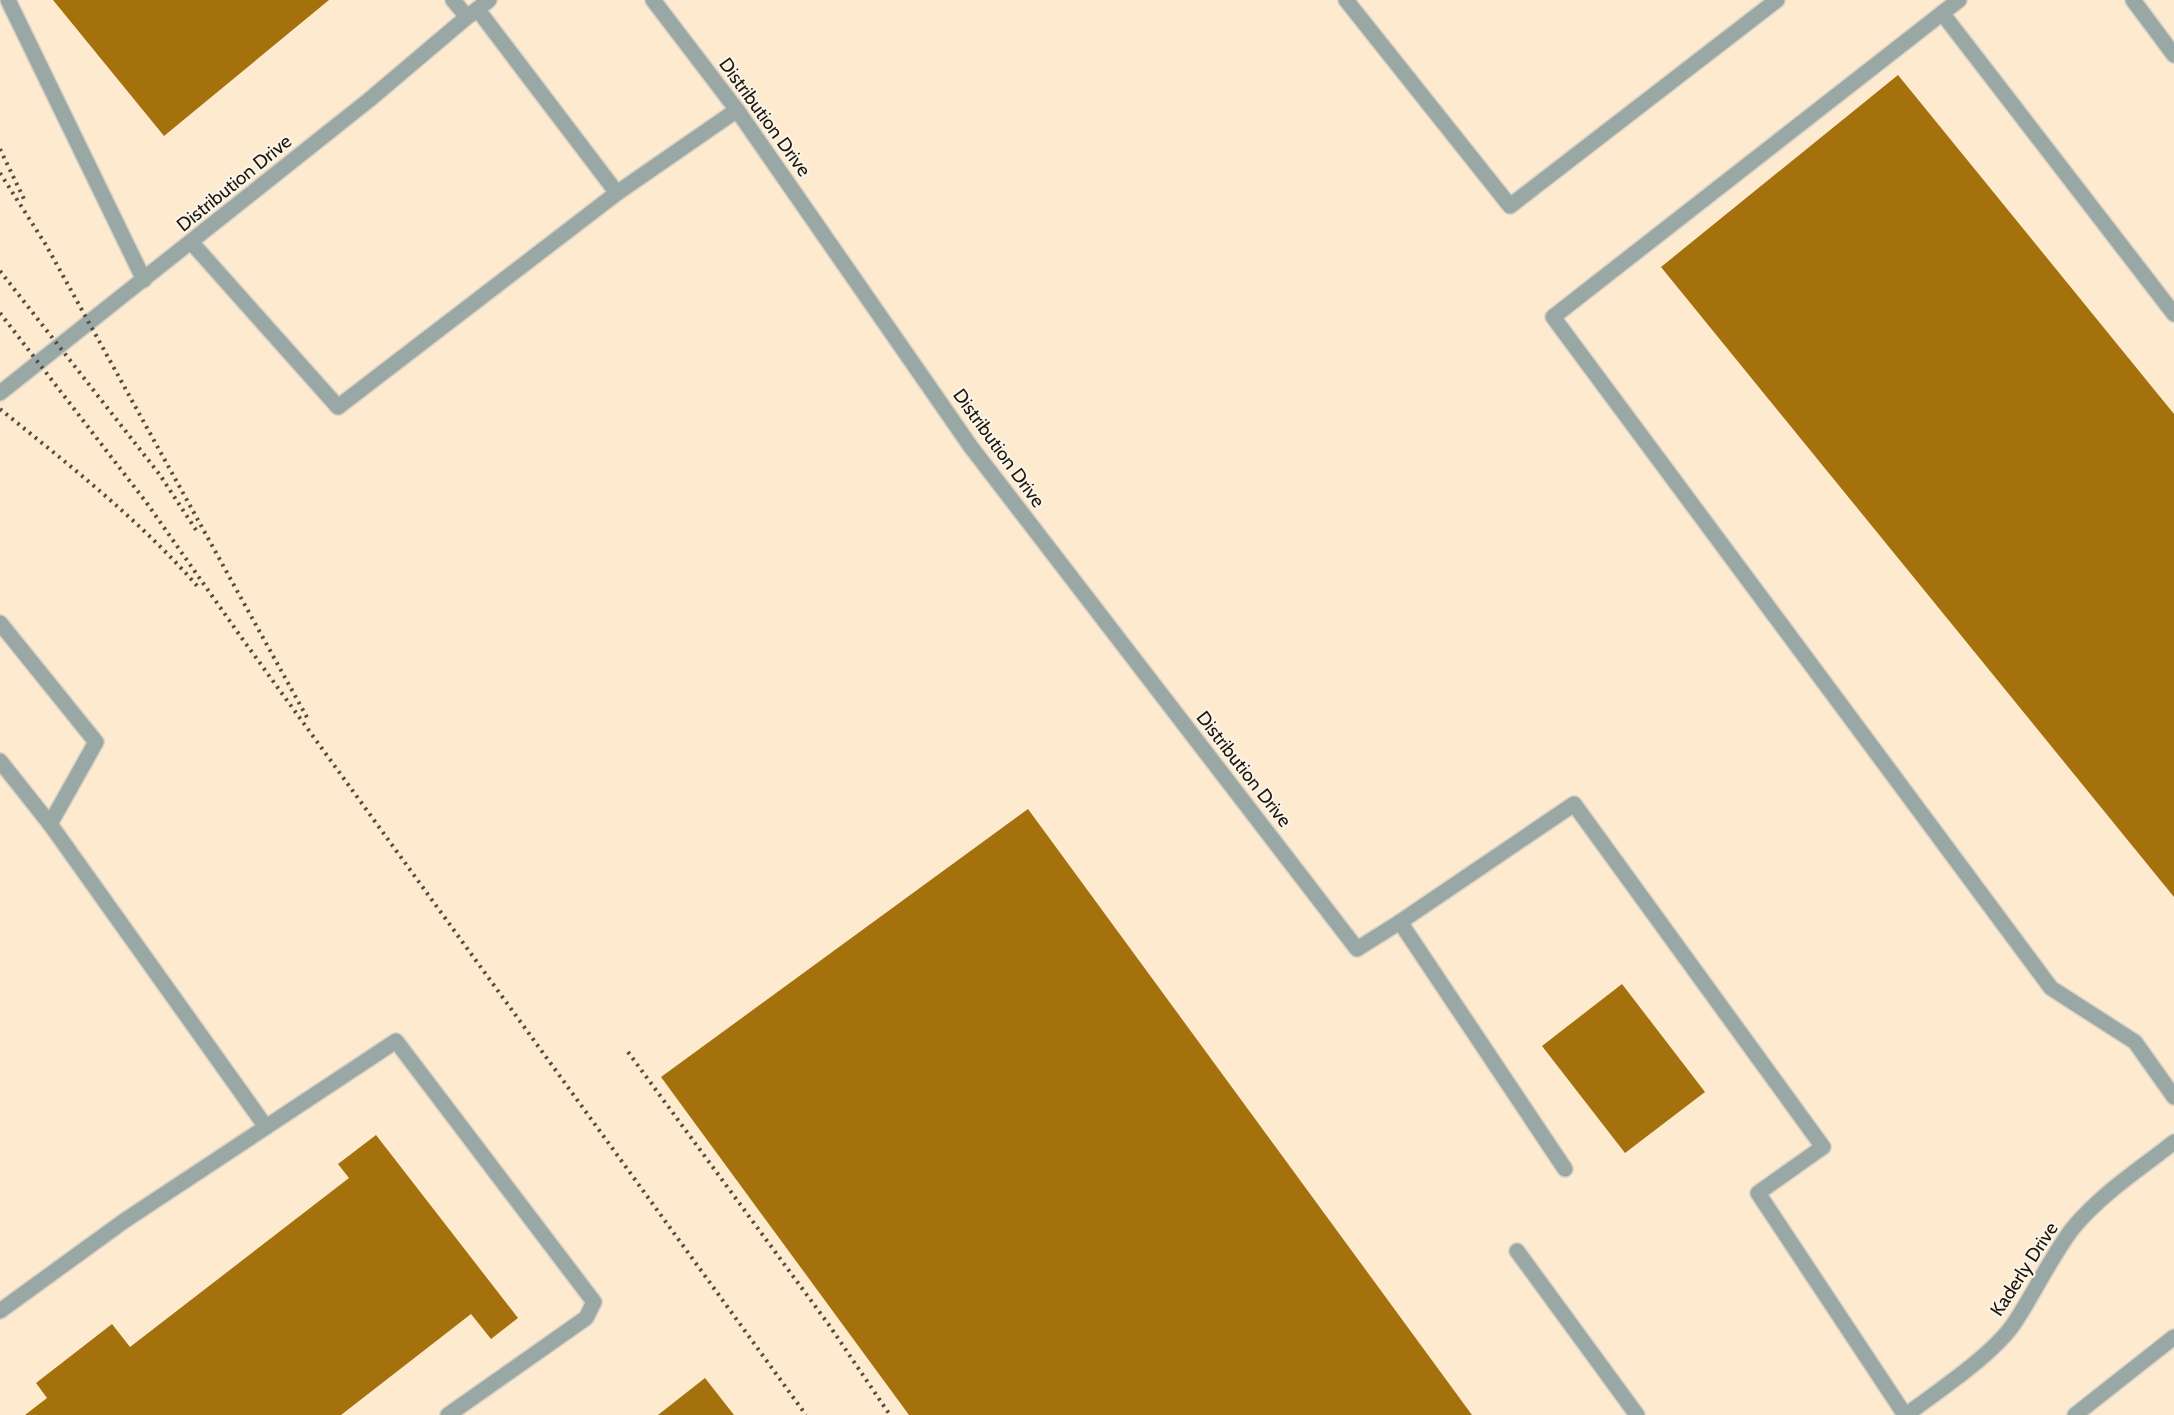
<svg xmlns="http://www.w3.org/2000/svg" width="2174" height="1415" font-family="Cabin,sans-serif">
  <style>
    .built { fill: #fdeacf }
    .building { fill: #a4710d }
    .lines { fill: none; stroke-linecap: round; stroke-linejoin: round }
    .lane-casing { stroke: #d8d1c6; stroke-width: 18 }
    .street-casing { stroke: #d8d1c6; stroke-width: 18 }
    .lane { stroke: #99a8a5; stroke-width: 15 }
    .street { stroke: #99a8a5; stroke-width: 15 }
    .rail { stroke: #544d43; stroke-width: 4; stroke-dasharray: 2.5 5; stroke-linecap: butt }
    .labels { text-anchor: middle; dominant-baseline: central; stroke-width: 4; stroke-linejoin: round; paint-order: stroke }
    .street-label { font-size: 19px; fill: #1d160c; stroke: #fcf5ea }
  </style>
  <rect width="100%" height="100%" fill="#fcf5ea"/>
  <!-- built -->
  <rect class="built" x="0" y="0" width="2174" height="1415"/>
  <!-- building -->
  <g class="building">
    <path d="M53 0H329L164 136Z"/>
    <path d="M1898 75 2174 414V897L1661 267Z"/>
    <path d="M1028 809 1472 1415H909L661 1077Z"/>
    <path d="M1622 984 1705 1092 1625 1153 1542 1046Z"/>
    <path d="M376 1135 518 1318 491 1339 471 1314 341 1415H25L47 1398 36 1383 112 1324 130 1347 349 1178 338 1164Z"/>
    <path d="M705 1378 734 1415H658Z"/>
  </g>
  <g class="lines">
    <defs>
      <g id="lane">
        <path d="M8 0 144 280"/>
        <path d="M653 0 737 110 971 447 1357 949 1400 922 1565 1169"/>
        <path d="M1346 0 1510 206 1777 0"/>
        <path d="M1959 0 1553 317 2051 988 2135 1042 2174 1097"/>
        <path d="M1942 13 2174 314"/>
        <path d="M470 15 489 0"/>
        <path d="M617 193 737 110"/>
        <path d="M191 242 338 407 617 193 478 10"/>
        <path d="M0 623 96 742 50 824"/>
        <path d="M0 761 50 824 266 1127"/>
        <path d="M1400 922 1574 804 1823 1147 1758 1193 1905 1415"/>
        <path d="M1517 1251 1637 1415"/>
        <path d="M0 1311 124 1221 396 1041 594 1302 586 1318 448 1415"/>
        <path d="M2075 1415 2174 1337"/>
      </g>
      <g id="street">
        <path d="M2133 0 2174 55"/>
        <path d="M0 393 369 100 467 17 453 0"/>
        <path d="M1906 1415C1937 1392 1991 1356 2013 1325 2034 1294 2050 1258 2073 1228 2101 1194 2140 1169 2174 1142"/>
      </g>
    </defs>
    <!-- lane casing -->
    <use href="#lane" class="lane-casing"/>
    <!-- street casing -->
    <use href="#street" class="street-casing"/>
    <!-- lane -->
    <use href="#lane" class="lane"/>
    <!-- street -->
    <use href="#street" class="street"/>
    <!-- rail -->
    <g class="rail">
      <path d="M0 149 25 201"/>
      <path d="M0 173 46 245 309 721"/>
      <path d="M0 271 160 475 196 530"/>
      <path d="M0 313 146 502 241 637 806 1415"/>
      <path d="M0 409C69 465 140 520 199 588"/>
      <path d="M628 1052 829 1325 890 1415"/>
    </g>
  </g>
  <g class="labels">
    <!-- street labels -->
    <g class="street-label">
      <text transform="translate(765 117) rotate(54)">Distribution Drive</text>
      <text transform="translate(234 183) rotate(-39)">Distribution Drive</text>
      <text transform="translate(999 448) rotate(54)">Distribution Drive</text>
      <text transform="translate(1244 769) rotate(52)">Distribution Drive</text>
      <text transform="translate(2024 1269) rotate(-57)">Kaderly Drive</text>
    </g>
  </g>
</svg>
